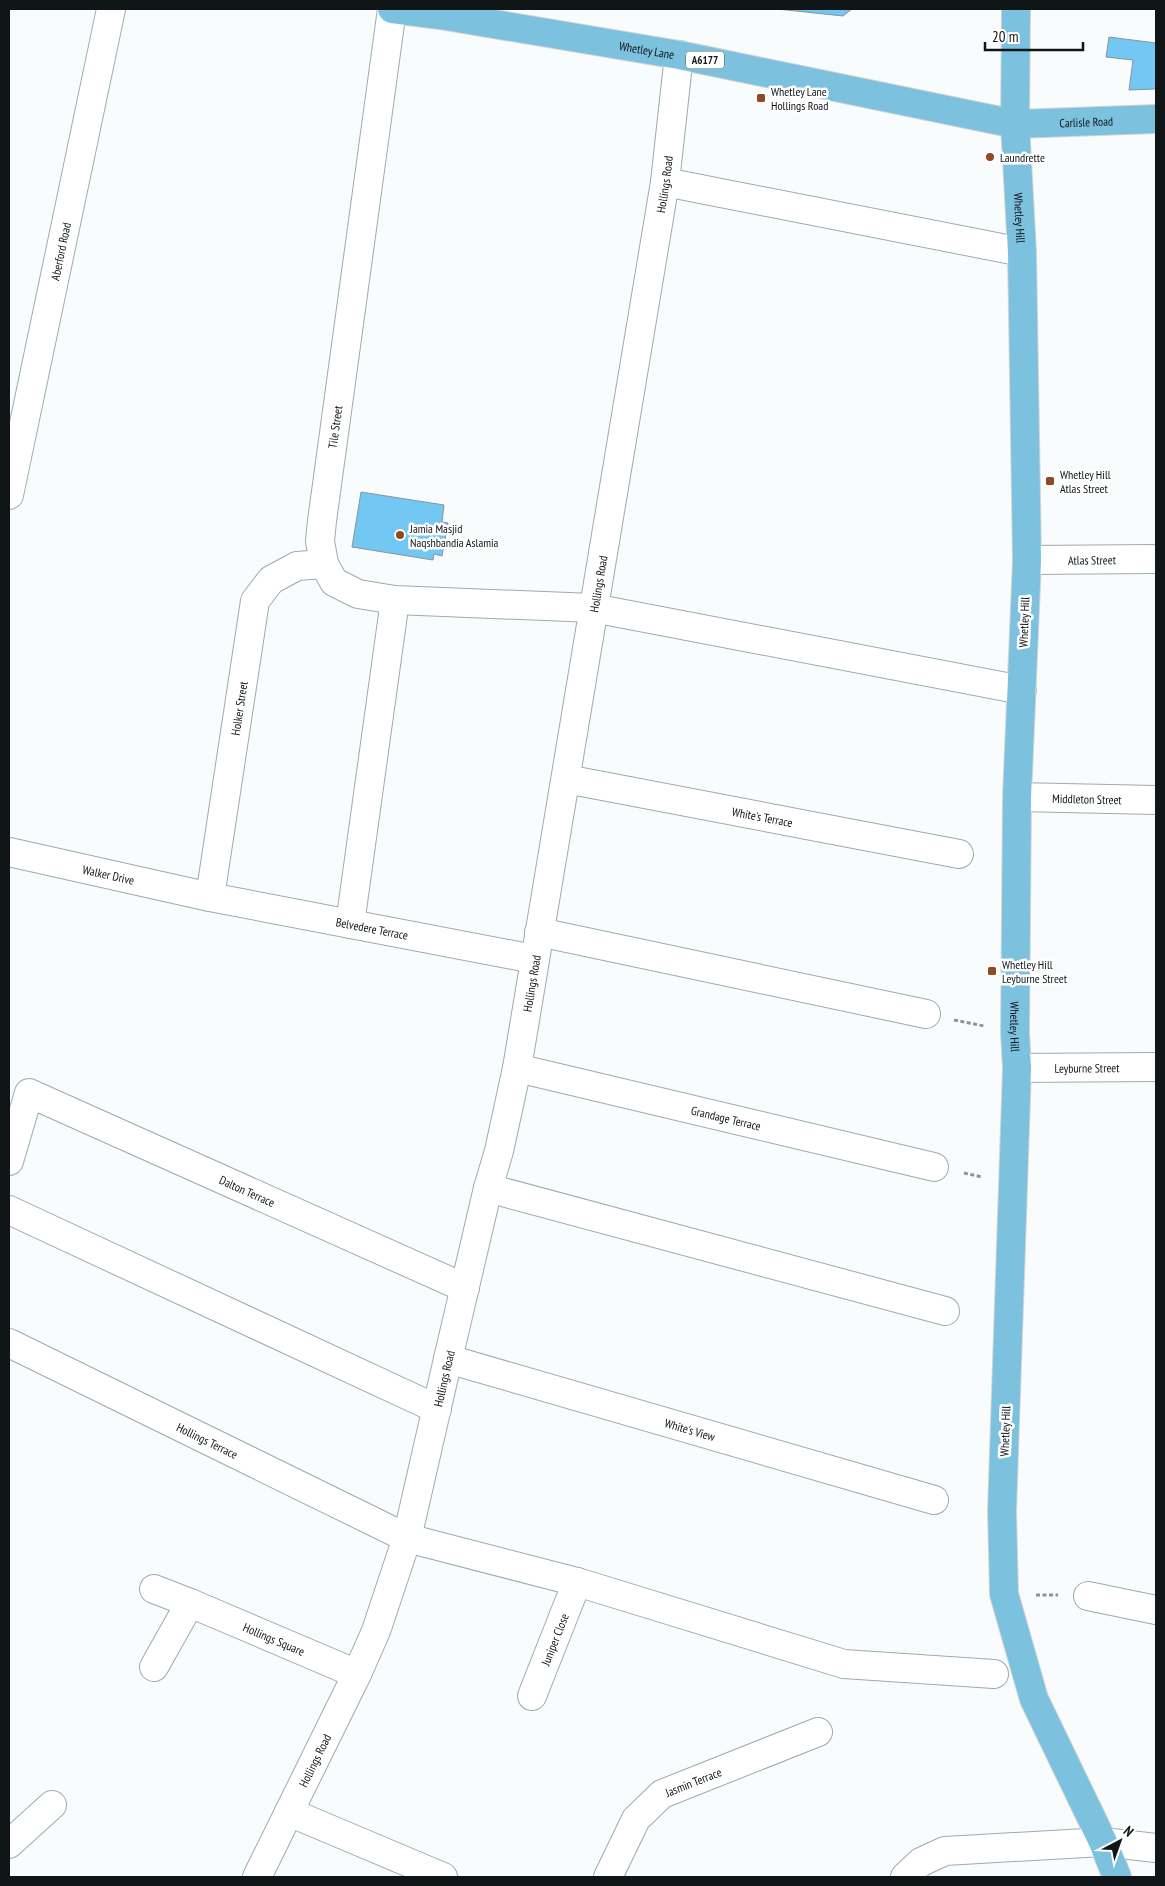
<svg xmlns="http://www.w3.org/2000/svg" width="1165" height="1886" font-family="'PT Sans Narrow',sans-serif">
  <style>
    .building { fill: #73c7f3; stroke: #87959d }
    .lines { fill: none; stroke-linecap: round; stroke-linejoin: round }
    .minor-casing { stroke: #9caab2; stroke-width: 30 }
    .major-casing { stroke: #d4d5d5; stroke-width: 30 }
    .path { stroke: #8f9395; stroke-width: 3; stroke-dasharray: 4 2.5; stroke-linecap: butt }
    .minor { stroke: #fff; stroke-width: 28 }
    .major { stroke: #7cc1de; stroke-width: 28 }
    .poi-dot { fill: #914b23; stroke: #fff; stroke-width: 2 }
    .labels { text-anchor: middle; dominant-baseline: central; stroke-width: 5; stroke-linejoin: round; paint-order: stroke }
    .shield { fill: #fff; stroke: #585b5d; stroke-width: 1 }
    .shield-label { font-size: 11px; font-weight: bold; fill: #101518 }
    .street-label { font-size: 12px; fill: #101518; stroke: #fff }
    .poi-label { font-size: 12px; fill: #101518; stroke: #fff; text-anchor: start }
  </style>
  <rect width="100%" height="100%" fill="#f9fcfd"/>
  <!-- building -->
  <g class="building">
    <path d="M777 9H852L843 16Z"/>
    <path d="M1109 37 1156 43V89L1129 90 1133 60 1106 57Z"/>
    <path d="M361 492 444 505 442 522 448 523 442 556 434 554 433 560 352 547Z"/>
  </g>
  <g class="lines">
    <defs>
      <g id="minor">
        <path d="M392 9 322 521 320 541 324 564 334 582 358 594 395 600 593 608 1022 690"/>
        <path d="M665 182 1022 252"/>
        <path id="s1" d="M9 495 111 9"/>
        <path id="s2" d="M1027 560 1156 559"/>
        <path id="s3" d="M566 779 959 854"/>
        <path id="s4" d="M1017 797 1156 800"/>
        <path id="s5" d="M9 852 210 897 534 959"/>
        <path id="s6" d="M210 897 255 601 271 580 297 566 324 564"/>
        <path d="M350 924 395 600"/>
        <path d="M539 932 926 1014"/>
        <path id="s7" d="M517 1068 934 1167"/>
        <path id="s8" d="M1017 1068 1156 1067"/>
        <path id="s9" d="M9 1161 29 1093 465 1288"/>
        <path d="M488 1188 945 1311"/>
        <path d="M9 1210 437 1409"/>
        <path id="s10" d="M9 1343 407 1538 577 1582 844 1664 994 1674"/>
        <path id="s11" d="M448 1359 934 1500"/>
        <path id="s12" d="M154 1589 190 1603 357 1674"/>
        <path d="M1088 1596 1156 1610"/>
        <path d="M154 1667 190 1603"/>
        <path id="s13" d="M532 1696 577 1582"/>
        <path d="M289 1812 443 1877"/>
        <path d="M9 1844 52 1805"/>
        <path id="s14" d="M257 1877 357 1674 376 1631 407 1538 448 1359 488 1188 499 1151 517 1068 665 182 679 55"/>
        <path id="s15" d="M608 1877 636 1819 662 1794 818 1732"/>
        <path d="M905 1877 921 1862 945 1851 1103 1842 1156 1848"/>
      </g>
      <g id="major">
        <path id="s16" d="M392 9 440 15 679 55 1015 124 1156 119"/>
        <path id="s17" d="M1016 9 1015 124 1022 252 1027 560 1017 797 1015 1033 1017 1068 1002 1511 1004 1594 1034 1699 1103 1842 1117 1877"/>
      </g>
    </defs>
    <!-- minor casing -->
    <use href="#minor" class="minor-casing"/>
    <!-- major casing -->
    <use href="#major" class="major-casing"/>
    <!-- path -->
    <g class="path">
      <path d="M954 1020 984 1026"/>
      <path d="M964 1173 982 1177"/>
      <path d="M1036 1595H1058"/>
    </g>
    <!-- minor -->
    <use href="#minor" class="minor"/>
    <!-- major -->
    <use href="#major" class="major"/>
  </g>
  <!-- markers -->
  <g class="poi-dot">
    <rect x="756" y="93" width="10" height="10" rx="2.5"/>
    <circle cx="990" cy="157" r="5"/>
    <rect x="1045" y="476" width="10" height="10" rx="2.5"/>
    <circle cx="400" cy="535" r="5"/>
    <rect x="987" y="966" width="10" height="10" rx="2.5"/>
  </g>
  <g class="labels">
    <!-- shield labels -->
    <rect class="shield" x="686" y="51.5" width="38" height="17" rx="4"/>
    <g class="shield-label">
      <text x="705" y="60">A6177</text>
    </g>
    <!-- street labels -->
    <g class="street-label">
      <text stroke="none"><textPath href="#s16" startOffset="258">Whetley Lane</textPath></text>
      <text stroke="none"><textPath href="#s16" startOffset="705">Carlisle Road</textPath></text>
      <text stroke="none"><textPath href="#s14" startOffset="1750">Hollings Road</textPath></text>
      <text stroke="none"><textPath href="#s17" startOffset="209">Whetley Hill</textPath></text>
      <text stroke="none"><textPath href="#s1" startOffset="249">Aberford Road</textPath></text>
      <text transform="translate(335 427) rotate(-82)">Tile Street</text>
      <text stroke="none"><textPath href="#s2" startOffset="65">Atlas Street</textPath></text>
      <text stroke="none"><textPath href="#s14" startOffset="1345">Hollings Road</textPath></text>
      <text transform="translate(1024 622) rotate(-88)">Whetley Hill</text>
      <text stroke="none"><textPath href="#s6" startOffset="191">Holker Street</textPath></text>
      <text stroke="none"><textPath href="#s4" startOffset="70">Middleton Street</textPath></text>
      <text stroke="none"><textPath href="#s3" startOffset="200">White's Terrace</textPath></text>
      <text stroke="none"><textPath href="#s5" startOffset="102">Walker Drive</textPath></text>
      <text stroke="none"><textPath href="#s5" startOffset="371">Belvedere Terrace</textPath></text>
      <text stroke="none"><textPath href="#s14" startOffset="940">Hollings Road</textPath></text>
      <text stroke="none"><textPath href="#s17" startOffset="1018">Whetley Hill</textPath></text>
      <text stroke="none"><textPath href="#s8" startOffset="70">Leyburne Street</textPath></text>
      <text stroke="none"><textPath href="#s7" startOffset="215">Grandage Terrace</textPath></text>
      <text stroke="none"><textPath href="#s9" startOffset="310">Dalton Terrace</textPath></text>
      <text stroke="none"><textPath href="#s14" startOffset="535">Hollings Road</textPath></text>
      <text stroke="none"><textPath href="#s11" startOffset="252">White's View</textPath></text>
      <text transform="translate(1005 1431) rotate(-88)">Whetley Hill</text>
      <text stroke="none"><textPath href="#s10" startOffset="221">Hollings Terrace</textPath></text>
      <text stroke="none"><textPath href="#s12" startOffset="130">Hollings Square</textPath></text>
      <text stroke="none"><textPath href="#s13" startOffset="61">Juniper Close</textPath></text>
      <text stroke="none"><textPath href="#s14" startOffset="130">Hollings Road</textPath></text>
      <text stroke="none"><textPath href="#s15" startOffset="134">Jasmin Terrace</textPath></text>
    </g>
    <!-- poi labels -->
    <g class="poi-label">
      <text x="771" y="91">Whetley Lane<tspan x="771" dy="14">Hollings Road</tspan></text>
      <text x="1000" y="157">Laundrette</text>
      <text x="1060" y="474">Whetley Hill<tspan x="1060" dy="14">Atlas Street</tspan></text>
      <text x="410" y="528">Jamia Masjid<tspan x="410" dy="14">Naqshbandia Aslamia</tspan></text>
      <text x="1002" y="964">Whetley Hill<tspan x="1002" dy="14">Leyburne Street</tspan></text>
    </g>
  </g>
  <!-- border -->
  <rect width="1165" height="1886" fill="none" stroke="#101518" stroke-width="20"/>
  <!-- north arrow -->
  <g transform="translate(1120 1841) rotate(41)" stroke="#ffffff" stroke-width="4" paint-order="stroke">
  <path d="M0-4L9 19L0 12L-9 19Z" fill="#101518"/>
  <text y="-8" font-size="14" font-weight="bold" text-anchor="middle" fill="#101518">N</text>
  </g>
  <!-- scale -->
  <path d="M985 42v8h98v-8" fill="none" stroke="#101518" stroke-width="2.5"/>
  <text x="992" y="42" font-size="15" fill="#101518" stroke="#ffffff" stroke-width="4" paint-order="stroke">20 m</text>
</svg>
